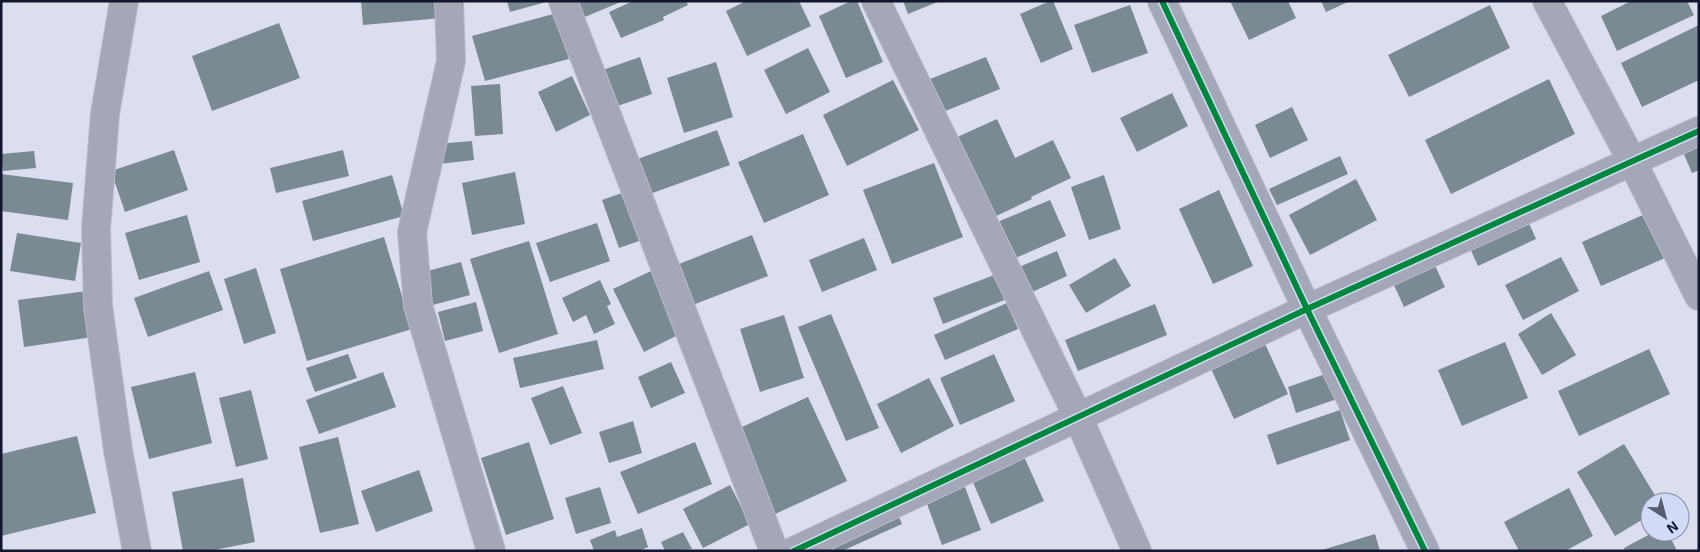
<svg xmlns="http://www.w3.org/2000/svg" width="1700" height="552" font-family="'Exo 2',sans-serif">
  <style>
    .building { fill: #7b8993 }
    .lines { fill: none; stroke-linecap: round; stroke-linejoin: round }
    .minor-casing { stroke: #b8bbca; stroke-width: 30 }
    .minor { stroke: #a3a7b8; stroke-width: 28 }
    .cycleway-casing { stroke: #d2daf6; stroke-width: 9 }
    .cycleway { stroke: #00873e; stroke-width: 6 }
  </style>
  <rect width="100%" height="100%" fill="#dadeee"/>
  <!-- building -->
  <g class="building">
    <path d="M361 1H440L442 18 363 25Z"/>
    <path d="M507 1H546V2L510 12Z"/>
    <path d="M573 1H623L580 19Z"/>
    <path d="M633 1H686L688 5 663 17 664 20 621 38 609 12Z"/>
    <path d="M746 1H799L811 26 747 56 726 11Z"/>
    <path d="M851 1H857L883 62 846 78 819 16Z"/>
    <path d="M903 1H940L908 14Z"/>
    <path d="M1050 1H1053L1073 49 1041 63 1020 14Z"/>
    <path d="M1230 1H1288L1296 18 1249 40Z"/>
    <path d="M1321 1H1350L1326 12Z"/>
    <path d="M1631 1H1687L1694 15 1617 51 1601 16Z"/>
    <path d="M1130 5 1148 53 1092 73 1074 25Z"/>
    <path d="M1490 5 1510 48 1409 97 1388 55Z"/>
    <path d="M557 13 569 59 485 81 472 36Z"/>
    <path d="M279 23 300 78 212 111 192 56Z"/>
    <path d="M1699 25V80L1642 107 1621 63Z"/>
    <path d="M808 48 830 92 786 114 764 70Z"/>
    <path d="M640 57 652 94 612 108 600 71Z"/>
    <path d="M986 57 1000 89 943 112 930 79Z"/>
    <path d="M716 62 733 117 684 133 667 78Z"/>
    <path d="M572 76 590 115 556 132 538 92Z"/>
    <path d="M1549 79 1575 134 1451 194 1425 140Z"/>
    <path d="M893 80 919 130 847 166 823 115Z"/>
    <path d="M500 84 503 134 475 136 471 86Z"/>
    <path d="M1172 93 1188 126 1137 152 1120 118Z"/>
    <path d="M1292 107 1308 140 1270 158 1255 125Z"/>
    <path d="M997 119 1015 158 1053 140 1071 178 1031 197 1032 199 992 218 955 138Z"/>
    <path d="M1699 120V170L1692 173 1674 131Z"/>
    <path d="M717 130 730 165 647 195 635 160Z"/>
    <path d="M803 134 829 195 764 223 738 162Z"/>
    <path d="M472 141 474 160 439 164 437 144Z"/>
    <path d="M174 150 188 190 125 212 111 171Z"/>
    <path d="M343 150 349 176 276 193 270 168Z"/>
    <path d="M34 151 36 168 3 171 1 154Z"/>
    <path d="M1340 156 1348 174 1277 205 1269 189Z"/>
    <path d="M934 163 963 237 892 264 863 190Z"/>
    <path d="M515 172 525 224 472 235 462 183Z"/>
    <path d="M1 174 73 183 68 220 1 211Z"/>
    <path d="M392 175 404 216 313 241 302 201Z"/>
    <path d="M1104 175 1121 229 1089 240 1071 187Z"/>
    <path d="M1356 179 1377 220 1310 255 1289 215Z"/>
    <path d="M1219 190 1253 266 1213 284 1179 209Z"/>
    <path d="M622 193 639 241 619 248 602 200Z"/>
    <path d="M1518 198 1536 239 1478 266 1459 224Z"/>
    <path d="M1050 200 1066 236 1011 260 995 223Z"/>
    <path d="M1645 214 1665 258 1601 286 1582 242Z"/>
    <path d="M187 215 200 262 139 280 125 233Z"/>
    <path d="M597 223 610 261 550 282 536 243Z"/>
    <path d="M17 233 81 243 75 281 10 271Z"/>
    <path d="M752 235 768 276 690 306 674 266Z"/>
    <path d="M384 237 412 329 307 361 280 269Z"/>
    <path d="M864 238 877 270 822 292 809 260Z"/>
    <path d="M1423 240 1445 287 1404 307 1382 259Z"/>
    <path d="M529 241 558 334 499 353 470 259Z"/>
    <path d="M1057 251 1067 276 1030 293 1019 267Z"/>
    <path d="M1561 257 1579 291 1523 320 1505 285Z"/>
    <path d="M1115 258 1131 286 1086 313 1069 285Z"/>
    <path d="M461 262 470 295 429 306 420 273Z"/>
    <path d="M256 268 276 333 244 344 224 279Z"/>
    <path d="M653 270 684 332 644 352 613 289Z"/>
    <path d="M209 271 223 310 148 337 134 298Z"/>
    <path d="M997 274 1007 299 943 324 933 298Z"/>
    <path d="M600 280 611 304 607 306 615 324 594 334 586 315 573 322 562 298Z"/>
    <path d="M87 291 93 337 24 347 18 300Z"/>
    <path d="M476 302 483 331 445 341 438 312Z"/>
    <path d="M1007 303 1018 329 945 360 934 335Z"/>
    <path d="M1155 304 1167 335 1078 371 1065 340Z"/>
    <path d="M1551 313 1576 355 1542 375 1518 334Z"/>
    <path d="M831 314 879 428 846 441 798 327Z"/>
    <path d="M784 315 804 378 760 392 740 329Z"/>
    <path d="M1261 335 1288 394 1234 419 1207 360Z"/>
    <path d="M597 340 604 369 520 388 513 358Z"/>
    <path d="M1505 342 1528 398 1462 426 1438 370Z"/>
    <path d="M1649 349 1670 394 1579 436 1558 391Z"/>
    <path d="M348 354 357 378 315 392 306 368Z"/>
    <path d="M994 354 1015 401 960 425 940 378Z"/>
    <path d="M671 362 685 393 651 408 638 377Z"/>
    <path d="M195 372 212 443 149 459 131 387Z"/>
    <path d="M383 372 396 407 319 434 306 400Z"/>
    <path d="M1331 372 1340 398 1296 413 1288 387Z"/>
    <path d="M929 378 954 426 901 453 877 404Z"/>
    <path d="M563 386 582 433 550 445 531 398Z"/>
    <path d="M251 390 268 459 236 467 219 398Z"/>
    <path d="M808 397 847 481 773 515 733 431Z"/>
    <path d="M1340 410 1350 440 1277 465 1267 435Z"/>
    <path d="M633 421 642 453 609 463 599 432Z"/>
    <path d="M77 436 96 513 1 536V454Z"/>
    <path d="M338 437 359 524 320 533 299 447Z"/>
    <path d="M1017 441 1044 501 991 524 965 464Z"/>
    <path d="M529 442 554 519 506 535 481 458Z"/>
    <path d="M695 442 712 484 638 514 620 472Z"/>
    <path d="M1624 444 1659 502H1650V515L1615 536 1577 472Z"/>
    <path d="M419 470 433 511 376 532 361 491Z"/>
    <path d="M243 478 255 542 209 551H183L172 492Z"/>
    <path d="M962 479 981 530 942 545 923 493Z"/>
    <path d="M730 485 750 524 703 548 683 509Z"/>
    <path d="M600 487 611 523 576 534 565 498Z"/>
    <path d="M1569 488 1593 536 1565 551H1519L1504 522Z"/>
    <path d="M889 494 902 524 842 551H835L823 524Z"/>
    <path d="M642 528 648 547 639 551H594L590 540 615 530 617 537Z"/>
    <path d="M683 532 692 549 665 551 661 542Z"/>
    <path d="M1654 532H1668L1677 551H1625L1624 548Z"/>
    <path d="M1375 534 1380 551H1322V550Z"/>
  </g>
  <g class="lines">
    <defs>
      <g id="minor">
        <path d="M124 1 105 114 96 229 98 306 118 450 137 551"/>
        <path d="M449 1 451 61 412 232 418 305 491 551"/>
        <path d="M563 1 774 551"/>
        <path d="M876 1 1078 417 1137 551"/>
        <path d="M1162 1 1307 309 1425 551"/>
        <path d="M1547 1 1632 161 1699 296"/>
        <path d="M794 551 1307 309 1699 131"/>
      </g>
    </defs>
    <!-- minor casing -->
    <use href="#minor" class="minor-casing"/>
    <!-- minor -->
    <use href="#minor" class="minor"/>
    <defs>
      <g id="cycleway">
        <path d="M1162 1 1307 309 1425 551"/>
        <path d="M794 551 1307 309 1699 131"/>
      </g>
    </defs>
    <!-- cycleway casing -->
    <use href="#cycleway" class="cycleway-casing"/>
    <!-- cycleway -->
    <use href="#cycleway" class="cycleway"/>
  </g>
  <!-- border -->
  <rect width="1700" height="552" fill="none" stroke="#12162f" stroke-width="5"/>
  <!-- north arrow -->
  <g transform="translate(1665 517) rotate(144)"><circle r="24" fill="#d2daf6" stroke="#858ca6"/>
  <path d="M0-4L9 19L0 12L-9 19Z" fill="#585c72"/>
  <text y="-8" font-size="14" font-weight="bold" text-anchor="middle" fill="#12162f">N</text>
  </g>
</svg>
